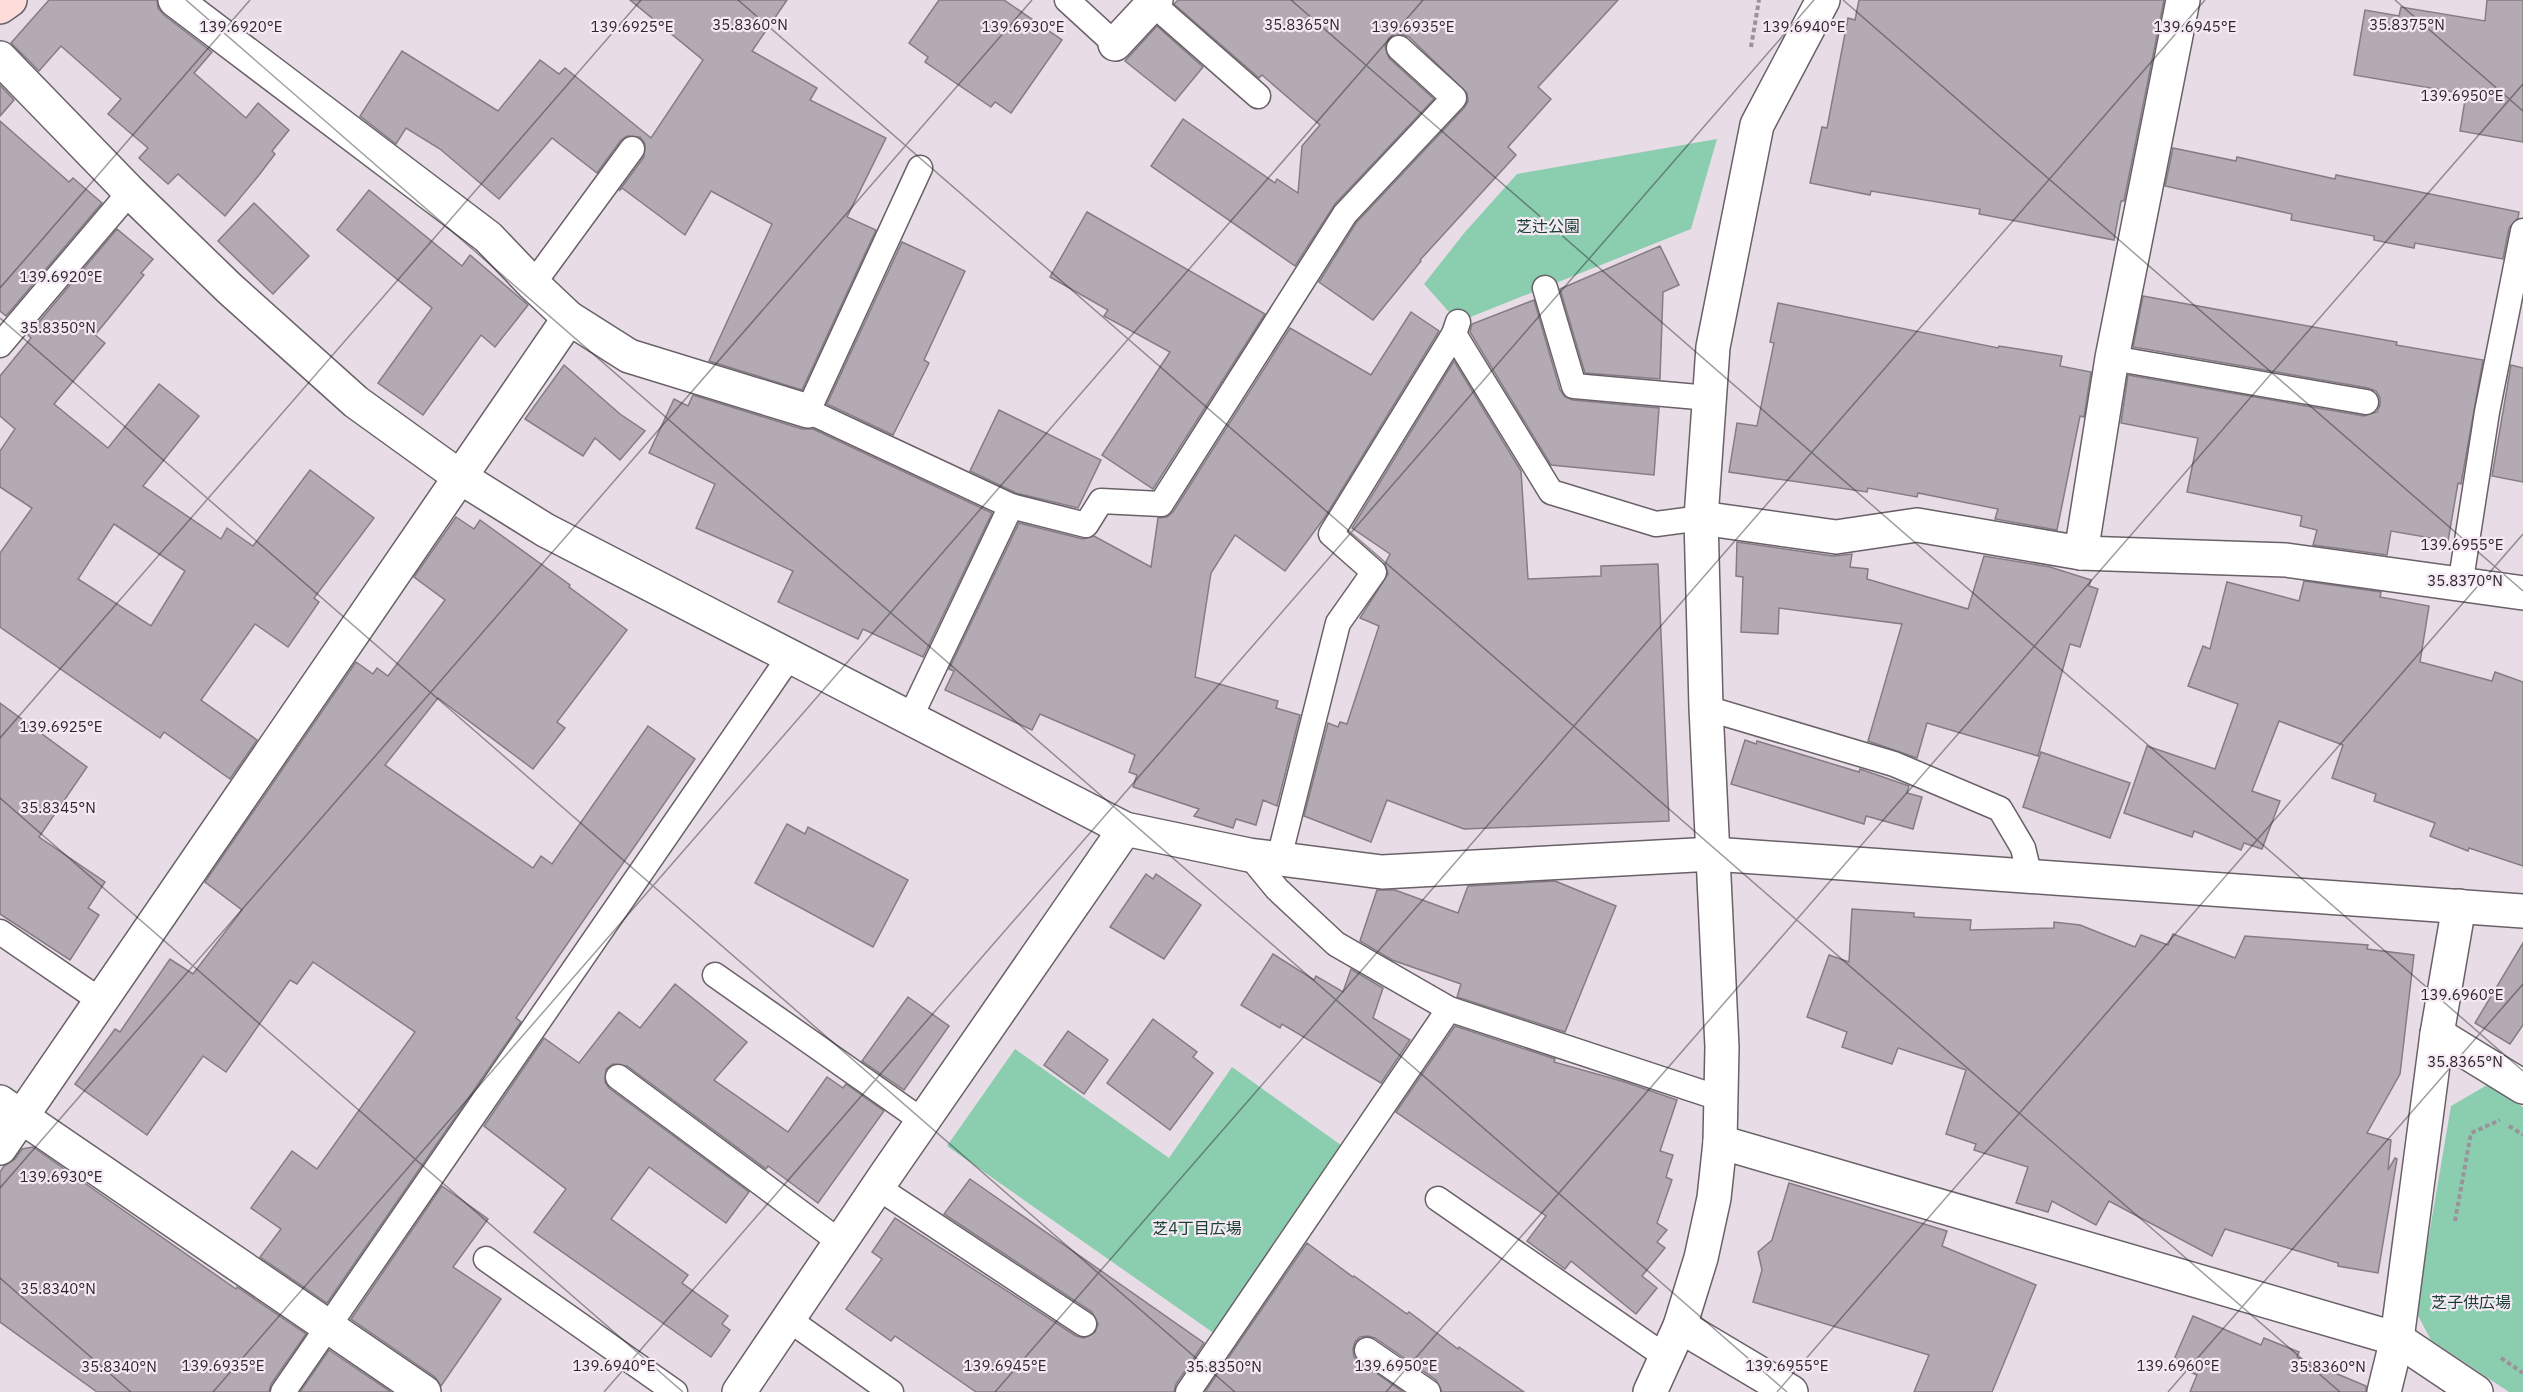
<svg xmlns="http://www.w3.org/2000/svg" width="2523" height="1392" font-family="'IBM Plex Sans','Noto Sans JP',sans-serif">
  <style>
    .green { fill: #8bcdaf }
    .building { fill: #b4aab3; stroke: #857c84; stroke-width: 1.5; fill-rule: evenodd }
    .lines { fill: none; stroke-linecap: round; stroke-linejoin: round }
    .service-casing { stroke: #696068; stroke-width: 27 }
    .minor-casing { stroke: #696068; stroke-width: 36 }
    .tertiary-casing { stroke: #696068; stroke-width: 36 }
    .secondary-casing { stroke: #696068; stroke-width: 36 }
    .path { stroke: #9b939b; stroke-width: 4; stroke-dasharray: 4.5 3; stroke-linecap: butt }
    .service { stroke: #fff; stroke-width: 24 }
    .minor { stroke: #fff; stroke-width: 33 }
    .tertiary { stroke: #fff; stroke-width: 33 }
    .secondary { stroke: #fdddd9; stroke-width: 33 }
    .ticks { fill: none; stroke: #2b272b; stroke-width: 1.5; stroke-opacity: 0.45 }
    .labels { text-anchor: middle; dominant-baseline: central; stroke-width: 4.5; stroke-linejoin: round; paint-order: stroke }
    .park-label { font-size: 16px; fill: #194030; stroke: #f5eaf4 }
    .ticks-label { font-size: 15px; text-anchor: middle; fill: #2b272b; stroke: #f5eaf4; stroke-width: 4.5; stroke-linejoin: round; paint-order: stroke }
  </style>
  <rect width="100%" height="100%" fill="#e8dde7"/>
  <!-- green -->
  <g class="green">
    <path d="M1717 139 1691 229 1458 322 1424 284 1465 232 1517 174Z"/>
    <path d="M1015 1049 1169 1158 1232 1067 1345 1148 1215 1334 947 1146Z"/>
    <path d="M2487 1085 2523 1107V1392H2509L2431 1340 2416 1312 2451 1106Z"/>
  </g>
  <!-- building -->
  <g class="building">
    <path d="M49 0H157L158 8 164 15 212 52 194 73 246 118 258 103 289 130 272 151 275 154 259 175 225 216 178 174 168 184 139 158 148 148 108 114 121 99 61 46 39 71 11 43Z"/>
    <path d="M630 0H787L752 51 817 88 810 100 886 138 847 217 876 230 802 390 709 361 772 224 711 191 685 235 622 188 619 191 644 157 645 144 640 137 627 136 621 140 597 173 552 138 499 199 440 149 406 128 396 144 360 116 402 51 498 111 540 60 559 74 565 68 651 138 703 60Z"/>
    <path d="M939 0H1004L1062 40 1011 113 995 102 991 107 925 62 928 57 909 43Z"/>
    <path d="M1178 0H1618L1538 87 1551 99 1508 147 1516 155 1420 260 1421 261 1373 320 1319 282 1356 223 1464 108 1468 101 1467 93 1409 37 1401 34 1389 38 1385 46 1389 58 1434 99 1335 204 1295 266 1151 166 1183 119 1275 183 1277 179 1298 193 1302 146 1320 125 1262 75 1259 78 1174 4Z"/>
    <path d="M1859 0H2164L2124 201H2121L2114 240 1979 214 1980 209 1871 191 1870 195 1810 183 1822 127 1827 128 1848 18 1855 20Z"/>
    <path d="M2487 0H2523V142L2460 131 2466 94 2354 75 2365 10 2399 16 2401 7 2485 21Z"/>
    <path d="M1157 26 1203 67 1175 101 1125 61Z"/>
    <path d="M0 85 14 100 0 116Z"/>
    <path d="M0 121 69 182 73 178 102 203 6 316 0 311Z"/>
    <path d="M2173 148 2236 161 2237 157 2335 179 2336 175 2519 212 2518 218 2509 228 2503 259 2415 243 2414 248 2374 240V236L2291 220 2292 214 2165 186Z"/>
    <path d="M369 190 462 266 470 255 528 305 495 347 481 335 423 415 378 383 432 308 337 230Z"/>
    <path d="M254 203 309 256 273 294 218 241Z"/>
    <path d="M1087 212 1265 314 1153 489 1102 455 1170 352 1104 316 1108 310 1050 277Z"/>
    <path d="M117 229 153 259 141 273 144 275 95 335 105 343 54 404 108 448 159 384 199 416 143 486 221 539 227 528 253 546 310 470 374 518 314 598 319 602 288 647 255 624 201 700 257 740 230 779 164 732 160 738 0 627V553L32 508 0 487V451L15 429 0 416V376L31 338 28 335ZM114 524 185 571 151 626 78 579Z"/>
    <path d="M902 242 965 271 924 360 929 363 893 435 827 404Z"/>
    <path d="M1660 246 1679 285 1663 292 1660 379 1585 373 1560 289Z"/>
    <path d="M2143 296 2374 338 2397 342 2396 345 2483 360 2461 484 2458 483 2448 541 2391 531 2387 555 2313 545 2317 530 2300 526 2302 516 2187 492 2198 438 2121 423 2128 375 2364 416 2377 412 2380 405V398L2376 391 2368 388 2133 347Z"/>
    <path d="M1534 300 1560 390 1565 397 1573 400 1659 408 1654 475 1551 465 1470 332 1472 324Z"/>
    <path d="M1778 303 1998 348 1999 346 2062 356 2060 366 2091 372 2084 417 2080 416 2057 530 1995 519 1998 509 1918 493 1917 497 1868 488 1867 492 1729 472 1737 423 1757 426 1774 343 1770 342Z"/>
    <path d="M1411 312 1439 331 1325 517 1285 571 1235 535 1211 573 1195 677 1278 701 1276 708 1300 715 1277 806 1263 800 1256 825 1236 819 1233 828 1194 816 1199 809 1133 787 1137 775 1129 772 1135 755 1040 714 1032 730 945 690 954 671 949 669 1019 523 1083 539 1094 536 1151 567 1158 518 1167 517 1173 512 1290 328 1371 375Z"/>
    <path d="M1454 361 1521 471 1528 579 1601 576V566L1658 564 1669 821 1464 829 1387 800 1371 842 1304 816 1328 723 1338 727 1340 722 1347 724 1379 626 1360 618 1388 574 1385 564 1390 554 1352 528Z"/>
    <path d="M564 365 620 414 645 431 620 460 595 438 583 456 525 419Z"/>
    <path d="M2511 365 2523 368V482L2492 476Z"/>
    <path d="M693 395 802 429H813L992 513 923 657 863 629 858 639 778 602 793 571 696 528 715 484 649 453 674 399 688 406Z"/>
    <path d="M999 410 1101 460 1078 508 1016 493 970 471Z"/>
    <path d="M456 517 474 529 480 520 570 585 569 587 627 630 557 722 565 728 533 769 438 698 385 765 533 868 541 856 552 864 648 726 695 759 516 1018 521 1022 327 1303 260 1257 281 1229 251 1208 292 1151 317 1169 415 1032 313 962 297 984 290 980 226 1072 203 1056 147 1135 75 1084 115 1029 120 1032 170 959 193 974 242 910 205 882 356 662 373 674 377 668 388 676 445 600 414 577Z"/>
    <path d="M1737 542 1833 556 1852 554 1850 567 1868 569 1867 579 1968 609 1984 556 2050 567 2091 580 2089 586 2098 589 2080 647 2070 644 2038 756 1927 723 1917 758 1868 741 1902 624 1779 608 1778 634 1741 632 1743 577 1736 576Z"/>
    <path d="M2304 581 2381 592 2380 597 2429 606 2420 662 2492 681 2495 672 2523 682V866L2469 848 2468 851 2430 836 2435 823 2374 801 2376 794 2332 778 2343 745 2279 721 2252 791 2280 801 2262 849 2244 843 2241 850 2194 831 2192 837 2124 813 2147 746 2215 769 2238 704 2188 686 2203 646 2210 649 2227 582 2299 601Z"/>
    <path d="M0 703 87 767 39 837 105 882 88 908 99 915 70 960 0 914Z"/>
    <path d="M1745 740 1756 744 1757 741 1859 772 1860 769 1909 786 1907 793 1922 797 1913 829 1866 816 1864 824 1731 784Z"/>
    <path d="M2041 752 2130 783 2110 838 2023 807Z"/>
    <path d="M787 824 805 834 808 827 908 880 873 947 755 883Z"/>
    <path d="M1146 874 1153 879 1156 874 1201 905 1164 959 1110 927Z"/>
    <path d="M1555 881 1616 906 1565 1032 1457 997 1461 984 1392 960 1360 941 1377 890H1395L1458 913 1468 886Z"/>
    <path d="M1852 909 1914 913V917L1971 920 1970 930 2054 928V922L2080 925 2135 947 2141 935 2168 945 2173 934 2235 958 2245 936 2368 945 2367 949 2414 955 2400 1074 2367 1133 2391 1140 2388 1170 2395 1158 2397 1159 2378 1273 2338 1266V1263L2225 1229 2212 1256 2109 1201 2096 1225 2052 1201 2048 1212 2016 1203 2028 1167 1974 1150 1976 1144 1946 1134 1966 1070 1898 1048 1892 1064 1842 1047 1847 1032 1807 1017 1829 955 1849 962Z"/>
    <path d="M2523 943V1025L2510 1044 2475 1023Z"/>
    <path d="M1273 954 1314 980 1316 976 1343 992 1351 969 1383 988 1373 1018 1410 1040 1381 1083 1282 1024 1280 1028 1241 1005Z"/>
    <path d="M675 984 747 1042 714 1080 788 1132 827 1077 843 1088 846 1084 884 1111 818 1203 768 1166 766 1169 627 1066 613 1064 606 1069 605 1082 609 1088 749 1192 726 1223 649 1167 611 1219 688 1275 682 1283 728 1316 722 1324 730 1330 711 1357 534 1232 566 1189 484 1126 544 1038 579 1063 619 1012 640 1028Z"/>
    <path d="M908 997 949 1026 904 1090 862 1061Z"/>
    <path d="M1153 1019 1197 1052 1193 1057 1213 1073 1170 1130 1107 1083Z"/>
    <path d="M1455 1026 1555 1059 1554 1062 1625 1082 1677 1100 1660 1151 1673 1155 1666 1177 1672 1180 1657 1223 1667 1230 1657 1242 1665 1248 1642 1276 1657 1288 1636 1314 1571 1261 1565 1269 1527 1241 1546 1216 1396 1112Z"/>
    <path d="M1068 1031 1108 1060 1084 1094 1044 1065Z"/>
    <path d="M33 1147 236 1289 237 1287 306 1334 271 1384 269 1392H97L0 1322V1172L4 1166 15 1159 22 1149Z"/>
    <path d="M970 1179 1204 1343 1176 1384 1174 1392H976L895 1336 891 1341 846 1309 882 1259 872 1252 895 1218 1076 1336 1084 1338 1095 1332 1098 1324 1092 1312 944 1214Z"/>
    <path d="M1789 1183 1947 1231 1942 1246 2036 1285 1992 1392H1914L1929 1355 1753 1302 1762 1270 1758 1252 1772 1240Z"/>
    <path d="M442 1186 488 1219 453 1267 501 1299 441 1386 435 1377 351 1319Z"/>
    <path d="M1307 1243 1353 1277 1354 1276 1407 1314 1409 1312 1458 1349 1459 1347 1524 1392H1442L1436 1380 1375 1338 1368 1336 1360 1337 1355 1342 1353 1349 1354 1357 1403 1392H1205Z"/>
    <path d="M2193 1316 2261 1345 2264 1338 2299 1352 2297 1357 2366 1386V1392H2190L2197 1375 2172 1364Z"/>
    <path d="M329 1350 391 1392H300Z"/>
  </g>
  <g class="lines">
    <defs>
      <g id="service">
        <path d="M1067 0 1115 44"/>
        <path d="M1153 4 1258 96"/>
        <path d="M920 168 808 411 1011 506 1086 525 1101 501 1161 504 1345 214 1454 98 1399 48"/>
        <path d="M533 284 632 149"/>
        <path d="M1545 288 1574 386 1709 398"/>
        <path d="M1454 334 1551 492 1656 524 1701 518"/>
        <path d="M0 345 130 192"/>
        <path d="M2112 358 2366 402"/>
        <path d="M2460 586 2487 412 2523 231"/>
        <path d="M1706 708 1894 764 2000 809 2023 848 2030 877"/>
        <path d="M910 718 1011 506"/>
        <path d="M1249 855 1277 889 1336 944 1449 1009 1722 1099"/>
        <path d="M1279 858 1338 623 1374 572 1331 534 1454 334 1458 322"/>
        <path d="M0 932 101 1001"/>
        <path d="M715 975 924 1122"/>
        <path d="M618 1077 840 1242"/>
        <path d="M877 1187 1084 1324"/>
        <path d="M1438 1199 1666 1357"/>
        <path d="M486 1259 675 1392"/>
        <path d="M788 1319 891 1392"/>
        <path d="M1367 1350 1428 1392"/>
        <path d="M283 1392 790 656"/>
        <path d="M1188 1392 1449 1009"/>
      </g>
      <g id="minor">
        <path d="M175 0 488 237 533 284 569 318 629 356 808 411"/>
        <path d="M1115 44 1156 0"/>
        <path d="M1701 518 1836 537 1917 525 2081 553 2286 560 2523 593"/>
        <path d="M2081 553 2112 358 2183 0"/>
        <path d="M2437 1034 2523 1087"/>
        <path d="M0 1102 424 1392"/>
        <path d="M1720 1142 2397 1339 2476 1392"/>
        <path d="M0 1148 569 318"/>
        <path d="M2384 1392 2397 1339 2437 1034 2459 906"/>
      </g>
      <g id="tertiary">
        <path d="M0 58 130 192 229 288 356 402 460 477 545 530 1125 829 1249 855 1382 872 1713 854 2523 911"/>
        <path d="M1680 1326 1791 1392"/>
        <path d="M739 1392 887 1173 1125 829"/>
        <path d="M1650 1392 1680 1326 1701 1258 1714 1198 1720 1142 1722 1047 1706 708 1701 518 1713 347 1757 125 1823 0"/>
      </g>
      <path id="secondary" d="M0 7 10 0"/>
    </defs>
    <!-- service casing -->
    <use href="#service" class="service-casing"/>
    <!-- minor casing -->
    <use href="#minor" class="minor-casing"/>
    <!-- tertiary casing -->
    <use href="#tertiary" class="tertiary-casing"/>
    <!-- secondary casing -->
    <use href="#secondary" class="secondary-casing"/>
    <!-- path -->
    <g class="path">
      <path d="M1751 47 1759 0"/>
      <path d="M2509 1126 2523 1135"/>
      <path d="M2455 1221 2471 1133 2500 1120"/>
      <path d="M2501 1358 2523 1373"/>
    </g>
    <!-- service -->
    <use href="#service" class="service"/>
    <!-- minor -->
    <use href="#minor" class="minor"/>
    <!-- tertiary -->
    <use href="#tertiary" class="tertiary"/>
    <!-- secondary -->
    <use href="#secondary" class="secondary"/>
  </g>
  <!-- ticks -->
  <path class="ticks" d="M186 0 1787 1392M738 0 2340 1392M1291 0 2523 1071M1843 0 2523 591M2395 0 2523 111M0 288 250 0M0 318 1235 1392M0 738 641 0M0 798 683 1392M0 1188 1032 0M0 1278 131 1392M213 1392 1423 0M604 1392 1814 0M995 1392 2205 0M1386 1392 2523 84M1777 1392 2523 534M2168 1392 2523 984"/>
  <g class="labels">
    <!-- park labels -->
    <g class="park-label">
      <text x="1548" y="226">芝辻公園</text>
      <text x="1197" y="1228">芝4丁目広場</text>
      <text x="2471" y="1302">芝子供広場</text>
    </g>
  </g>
  <g class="ticks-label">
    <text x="750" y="30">35.8360°N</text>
    <text x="1302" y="30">35.8365°N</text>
    <text x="2407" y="30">35.8375°N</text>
    <text x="241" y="32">139.6920°E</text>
    <text x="1023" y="32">139.6930°E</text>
    <text x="1413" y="32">139.6935°E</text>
    <text x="1804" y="32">139.6940°E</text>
    <text x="2195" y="32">139.6945°E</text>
    <text x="632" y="32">139.6925°E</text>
    <text x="2462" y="101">139.6950°E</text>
    <text x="61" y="282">139.6920°E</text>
    <text x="58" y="333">35.8350°N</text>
    <text x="2462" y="550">139.6955°E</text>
    <text x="2465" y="586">35.8370°N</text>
    <text x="61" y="732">139.6925°E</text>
    <text x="58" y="813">35.8345°N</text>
    <text x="2462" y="1000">139.6960°E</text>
    <text x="2465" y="1067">35.8365°N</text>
    <text x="61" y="1182">139.6930°E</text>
    <text x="58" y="1294">35.8340°N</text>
    <text x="223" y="1371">139.6935°E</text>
    <text x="614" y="1371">139.6940°E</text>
    <text x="1005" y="1371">139.6945°E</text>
    <text x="1396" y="1371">139.6950°E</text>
    <text x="1787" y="1371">139.6955°E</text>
    <text x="2178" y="1371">139.6960°E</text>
    <text x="119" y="1372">35.8340°N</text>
    <text x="1224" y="1372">35.8350°N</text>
    <text x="2328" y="1372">35.8360°N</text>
  </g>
</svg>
